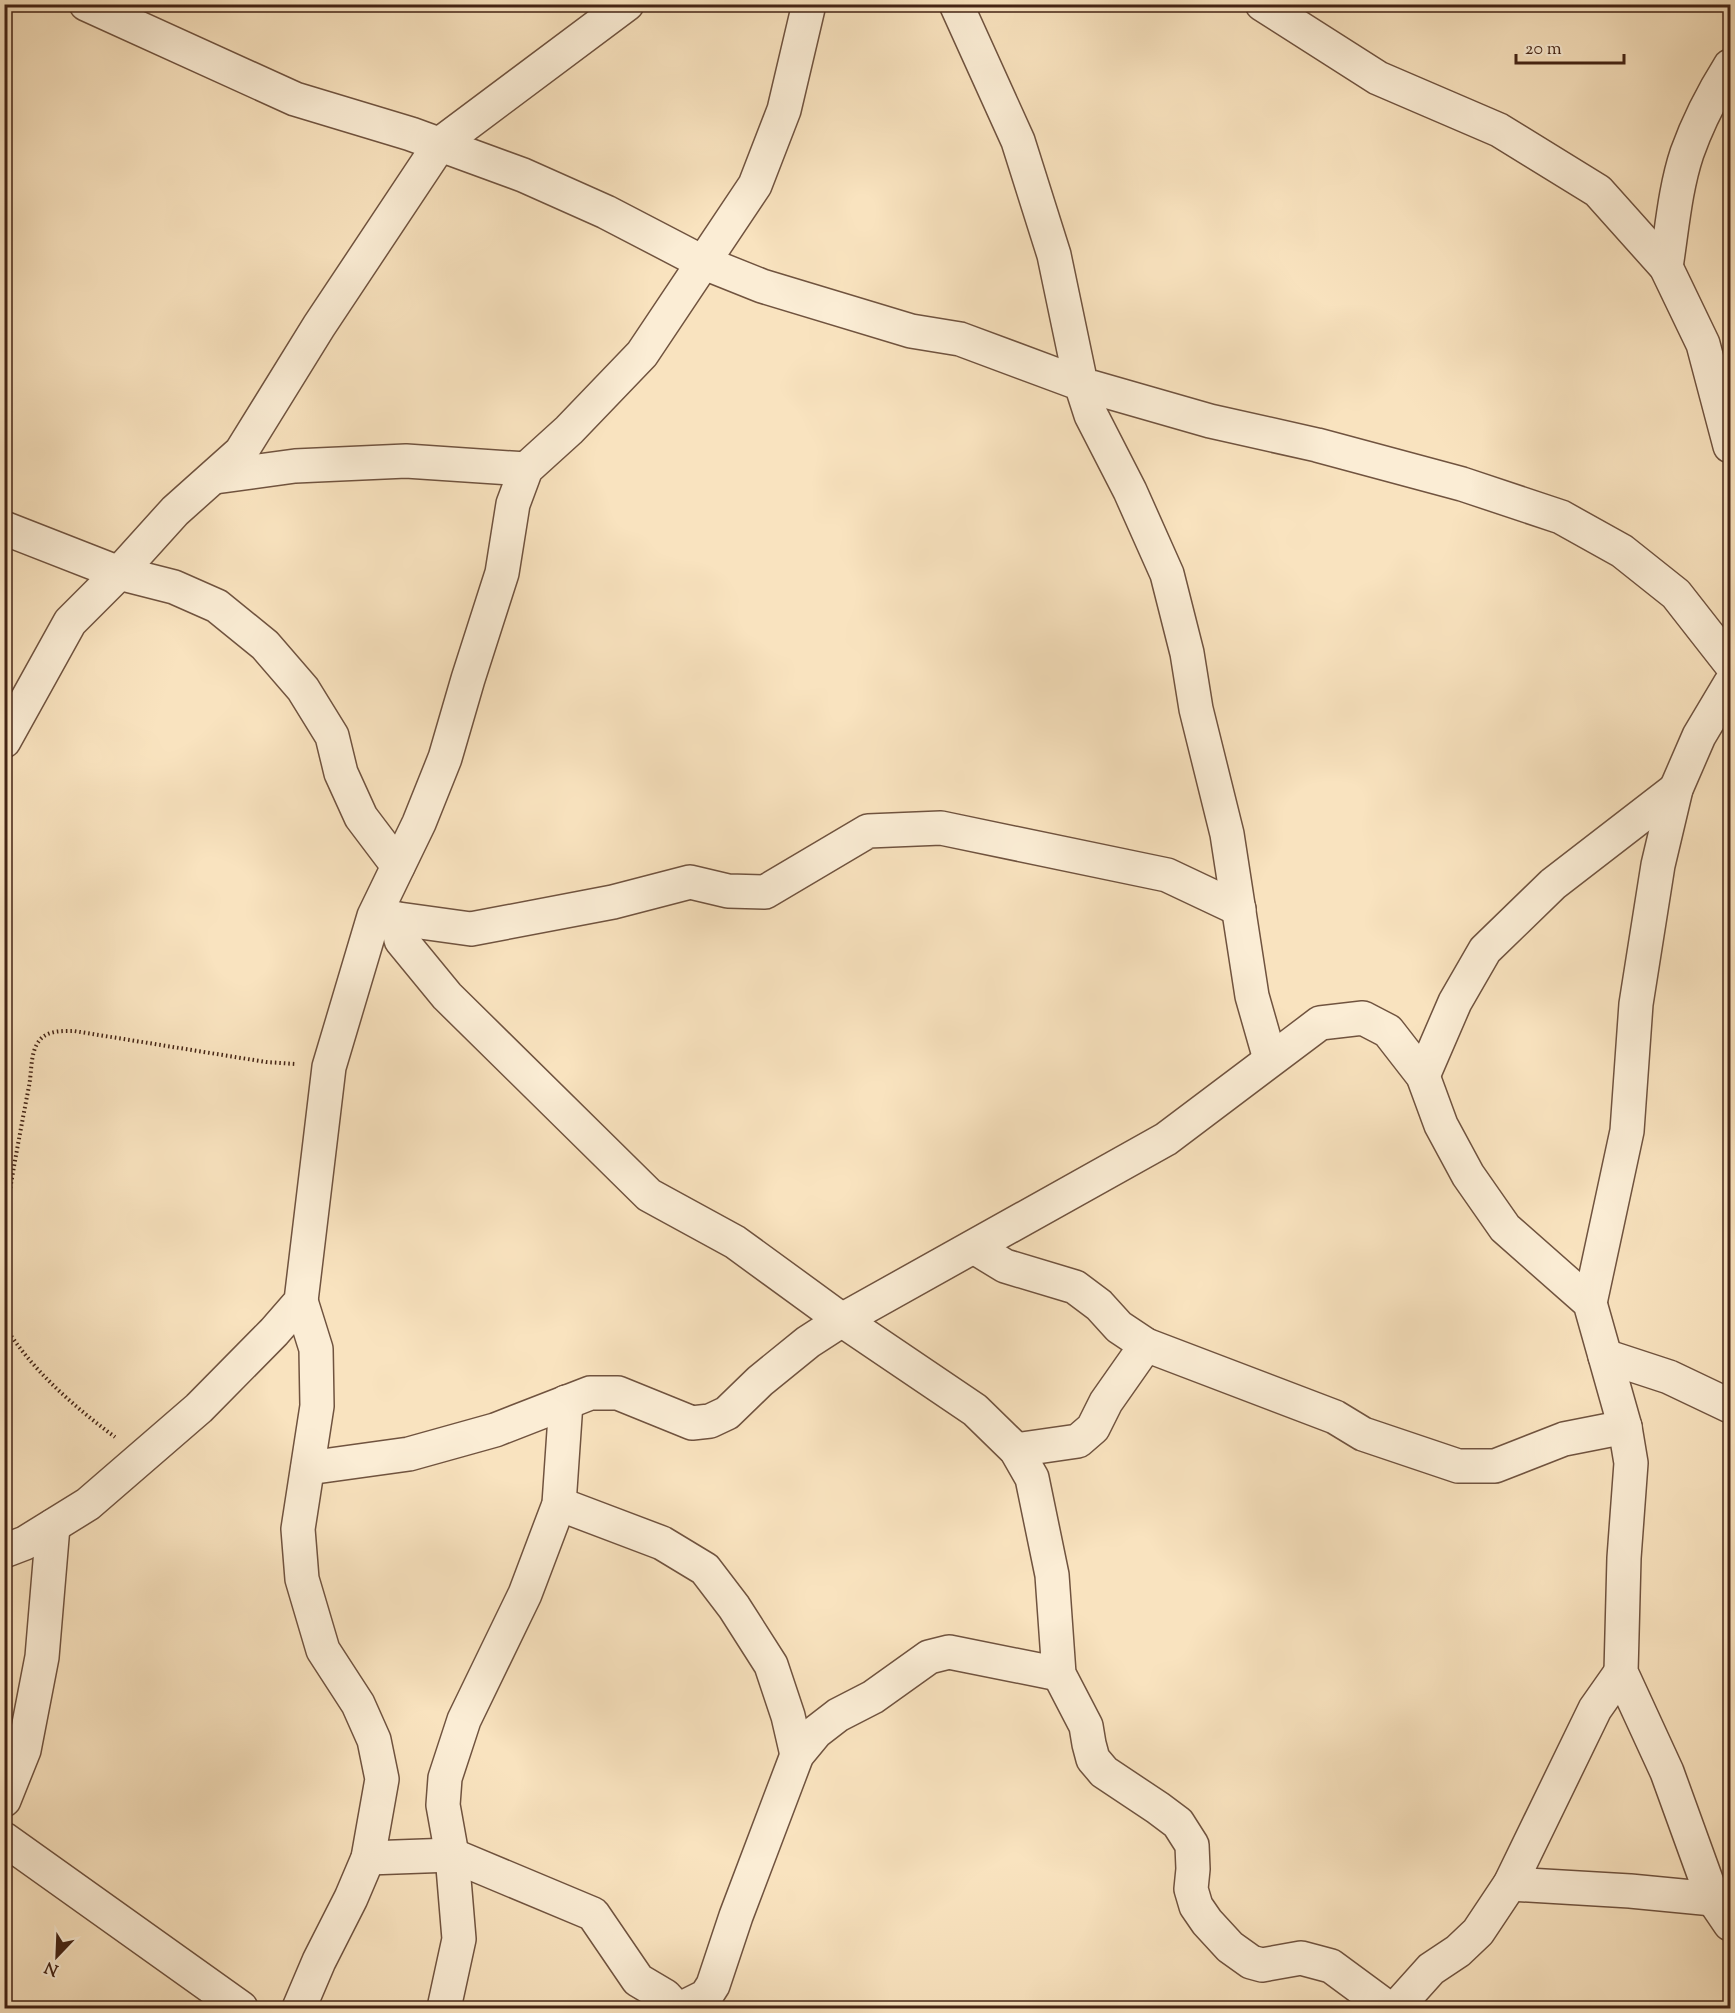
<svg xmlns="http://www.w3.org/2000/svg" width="1735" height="2013" font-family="'Sorts Mill Goudy',serif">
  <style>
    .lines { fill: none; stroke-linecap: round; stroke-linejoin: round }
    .street-casing { stroke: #70533f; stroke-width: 36 }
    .path { stroke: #432314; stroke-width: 4; stroke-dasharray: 1.5 3; stroke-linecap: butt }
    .street { stroke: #fbedd5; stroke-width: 33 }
  </style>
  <rect width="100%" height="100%" fill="#f9e3bf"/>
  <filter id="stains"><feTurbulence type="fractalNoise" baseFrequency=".00333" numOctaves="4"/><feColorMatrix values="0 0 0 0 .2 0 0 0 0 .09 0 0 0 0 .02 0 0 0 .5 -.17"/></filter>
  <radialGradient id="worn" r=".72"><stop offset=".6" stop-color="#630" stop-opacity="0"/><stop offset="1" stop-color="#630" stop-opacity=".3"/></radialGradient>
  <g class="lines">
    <defs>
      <g id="street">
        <path d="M86 4 295 99 411 134 523 175 606 212 702 262 762 286 911 331 960 339 1081 384 1091 415 1130 491 1167 574 1187 653 1196 709 1227 834 1252 996 1270 1059"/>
        <path d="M956 4 1018 141 1054 255 1081 384 1210 421 1317 445 1462 484 1561 517 1622 551 1676 594 1730 663"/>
        <path d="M1262 4 1378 78 1499 130 1598 191 1666 267 1703 344 1730 446"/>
        <path d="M1666 267C1672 229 1675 189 1687 153 1698 122 1713 93 1730 66"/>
        <path d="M215 477 295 466 406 461 526 469"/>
        <path d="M4 528 119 573 174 587 217 606 265 645 303 689 332 736 341 773 361 817 398 866"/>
        <path d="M4 741 70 622 119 573 175 511 241 452 319 326 440 144 627 4"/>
        <path d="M377 916 471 929 613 902 690 882 728 891 765 892 868 831 941 828 1167 875 1239 909"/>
        <path d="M397 919 401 940 447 996 649 1195 735 1242 842 1320 975 1410 1016 1450 1032 1478 1052 1575 1059 1674 1086 1726 1089 1744 1093 1759 1104 1772 1158 1808 1178 1823 1192 1845 1193 1869 1191 1889 1196 1906 1207 1922 1230 1947 1251 1962 1262 1965 1301 1958 1331 1966 1388 2008"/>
        <path d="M1423 1076 1455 1002 1485 950 1553 884 1676 789"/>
        <path d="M974 1247 1005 1266 1075 1287 1099 1305 1119 1327 1146 1345 1335 1417 1363 1434 1458 1466H1495L1564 1439 1625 1427"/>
        <path d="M1590 1303 1627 1131 1636 1004 1658 865 1676 789 1699 736 1730 684"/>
        <path d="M1605 1356 1669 1377 1730 1406"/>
        <path d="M1016 1450 1078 1441 1093 1428 1106 1402 1146 1345"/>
        <path d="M308 1468 409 1454 495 1430 590 1393H618L692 1423 710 1421 727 1413 760 1381 808 1342 842 1320 1166 1139 1320 1023 1363 1018 1388 1031 1423 1076 1441 1125 1468 1175 1505 1228 1590 1303 1625 1427 1631 1463 1624 1558 1621 1672 1667 1772 1713 1899 1730 1924"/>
        <path d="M559 1504 662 1543 705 1569 734 1607 771 1665 788 1716 797 1755"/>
        <path d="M4 1551 25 1543 88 1504 199 1408 274 1332 301 1301 329 1067 374 916 419 823 445 758 468 679 502 573 513 504 526 469 569 430 642 354 755 185 784 110 809 4"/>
        <path d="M4 1800 24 1750 42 1657 53 1526"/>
        <path d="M4 1839 241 2008"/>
        <path d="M368 1858 452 1855 593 1914 638 1980 665 1996 676 2008"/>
        <path d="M1510 1884 1630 1891 1713 1899"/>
        <path d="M299 2008 319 1961 351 1898 368 1858 382 1779 374 1740 358 1704 323 1650 302 1579 298 1529 317 1406 316 1349 301 1301"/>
        <path d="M444 2008 459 1939 452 1855 443 1805 445 1778 464 1720 525 1594 559 1504 566 1402"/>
        <path d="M682 2008 706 1996 713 1985 736 1916 797 1755 816 1732 838 1715 873 1697 929 1657 949 1652 1059 1674"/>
        <path d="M1396 2008 1431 1969 1458 1951 1478 1932 1510 1884 1595 1709 1621 1672"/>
      </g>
    </defs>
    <!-- street casing -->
    <use href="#street" class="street-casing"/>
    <!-- path -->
    <g class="path">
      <path d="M4 1228C11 1180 20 1133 29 1086 32 1071 30 1053 39 1041 47 1030 62 1031 74 1031L266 1062 295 1064"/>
      <path d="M4 1325C32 1370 73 1406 115 1437"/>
    </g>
    <!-- street -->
    <use href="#street" class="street"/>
  </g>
  <!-- margin -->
  <rect width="1735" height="2013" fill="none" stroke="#f9e3bf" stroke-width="24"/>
  <rect x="6" y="6" width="1723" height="2001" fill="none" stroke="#432314" stroke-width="3"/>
  <rect x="12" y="12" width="1711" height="1989" fill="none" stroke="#432314" stroke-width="1.5"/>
  <!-- north arrow -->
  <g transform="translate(57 1956) rotate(203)" stroke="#fbedd5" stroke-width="4.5" paint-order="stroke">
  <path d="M0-4.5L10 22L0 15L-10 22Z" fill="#432314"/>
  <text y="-9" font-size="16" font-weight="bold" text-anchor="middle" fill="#432314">N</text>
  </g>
  <!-- scale -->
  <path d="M1516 54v9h108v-9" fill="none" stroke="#432314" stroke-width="3"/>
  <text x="1525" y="54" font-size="18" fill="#432314" stroke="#fbedd5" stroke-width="4.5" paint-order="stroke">20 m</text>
  <rect width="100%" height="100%" filter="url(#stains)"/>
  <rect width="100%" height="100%" fill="url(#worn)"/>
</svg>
